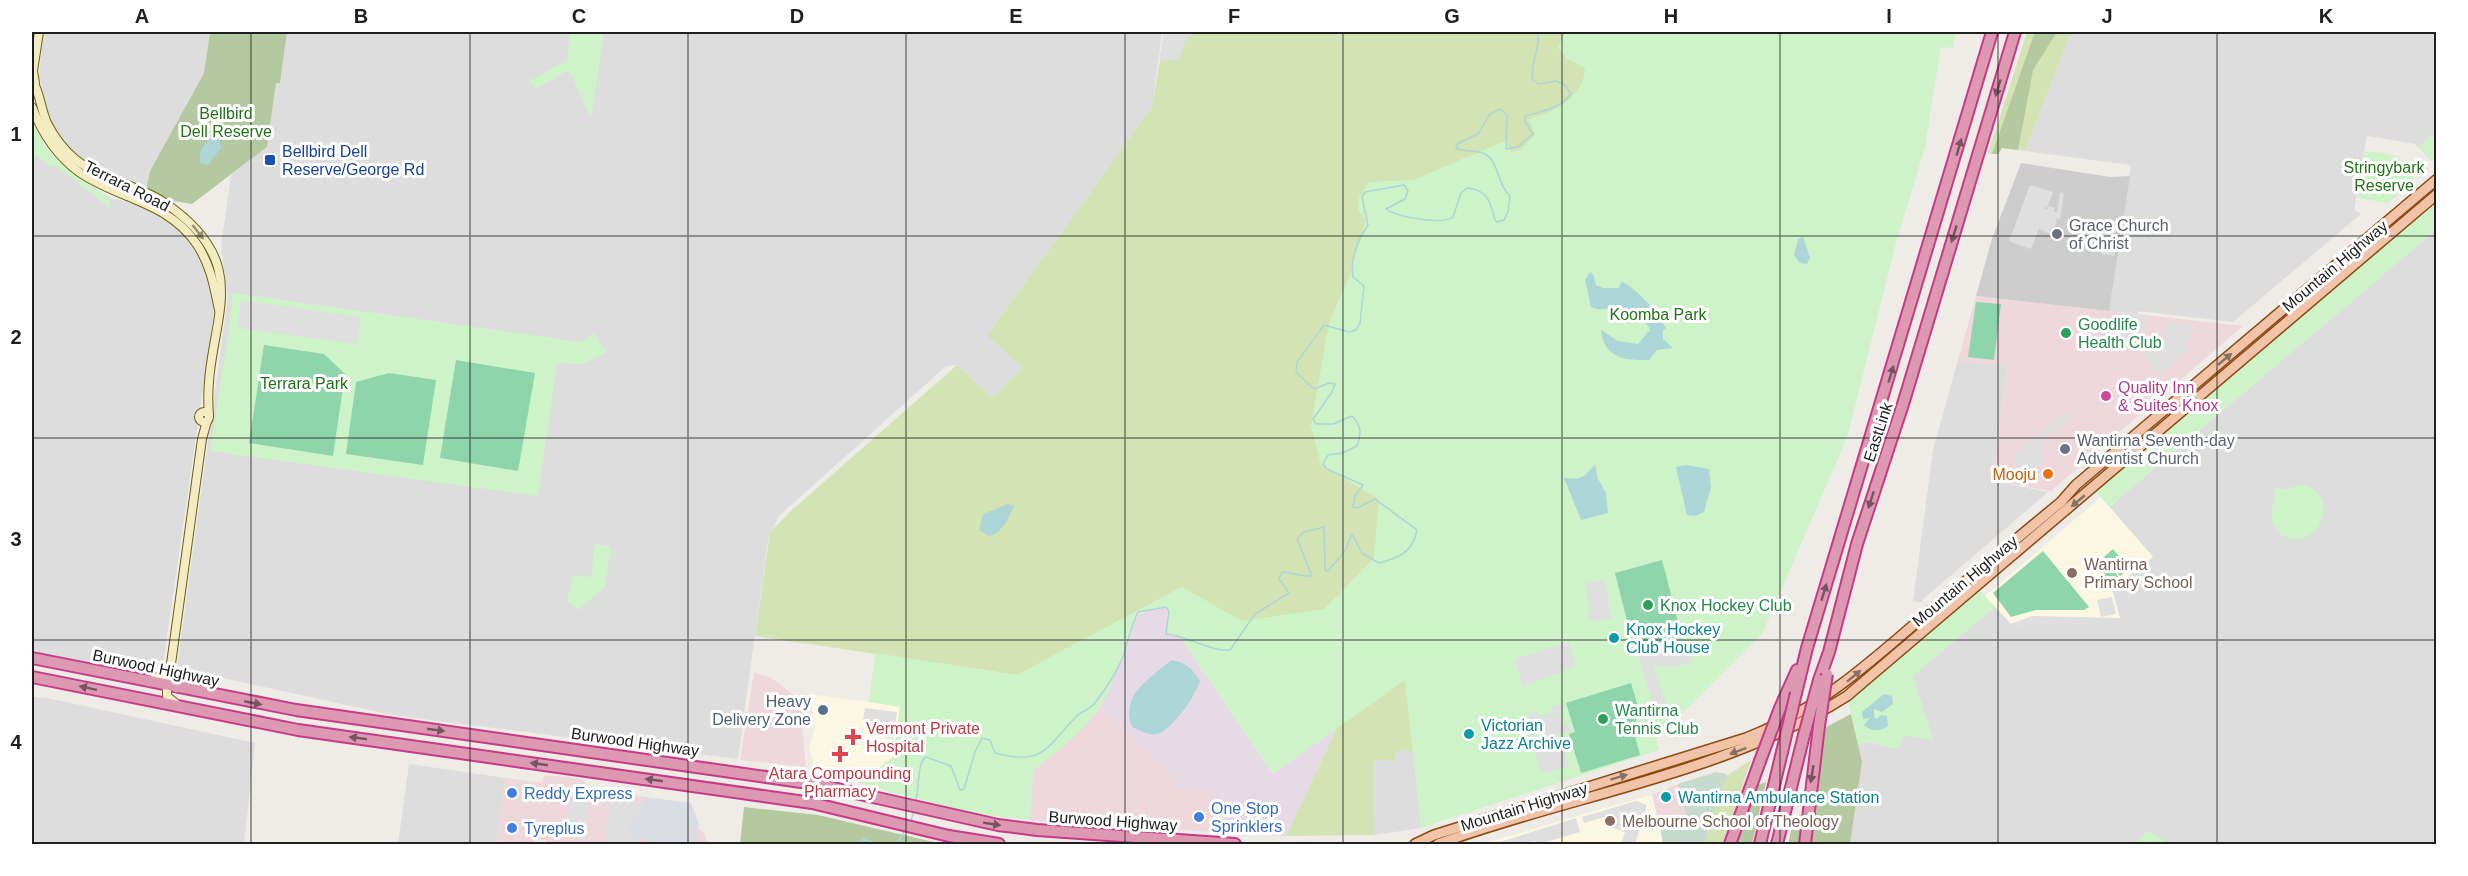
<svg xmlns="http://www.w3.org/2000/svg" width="2468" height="876" font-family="Helvetica,sans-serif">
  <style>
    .residential { fill: #ddd }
    .commercial { fill: #eed8dc }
    .industrial { fill: #e7dae7 }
    .education { fill: #fcf7e3 }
    .religious { fill: #cdcdcd }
    .grass { fill: #d4e3b3 }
    .forest { fill: #b4c9a0 }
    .wetland { fill: #c6dbcd }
    .park { fill: #cef3c9 }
    .pitch { fill: #8ed5ac }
    .parking { fill: #dfdfdf }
    .plaza { fill: #dbdde5 }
    .water { fill: #acd6d7 }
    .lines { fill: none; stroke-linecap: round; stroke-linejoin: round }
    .stream { stroke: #acd6d7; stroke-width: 1.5 }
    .secondary-casing { stroke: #6b6312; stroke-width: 10 }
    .primary-casing { stroke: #8a4a11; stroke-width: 12 }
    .highway-casing { stroke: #c73a86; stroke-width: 14 }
    .secondary { stroke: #f3ebc1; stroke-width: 8 }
    .primary { stroke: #f1c4a9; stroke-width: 9 }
    .highway { stroke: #dd98b2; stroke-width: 10 }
    .highway-bridge-casing { stroke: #c73a86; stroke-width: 14; stroke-linecap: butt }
    .highway-bridge { stroke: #dd98b2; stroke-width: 10 }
    .oneway { fill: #745561 }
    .oneway2 { fill: #948f78 }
    .oneway3 { fill: #887264 }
    .grid { fill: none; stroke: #1f1f1f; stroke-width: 1.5; stroke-opacity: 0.55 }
    .transit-dot { fill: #1a4fb4; stroke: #fff; stroke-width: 2 }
    .worship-dot { fill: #6b7280; stroke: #fff; stroke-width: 2 }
    .leisure-dot { fill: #2e9e5b; stroke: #fff; stroke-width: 2 }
    .hotel-dot { fill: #d1479c; stroke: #fff; stroke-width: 2 }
    .food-dot { fill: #e8710a; stroke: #fff; stroke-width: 2 }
    .education-dot { fill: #8d6e63; stroke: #fff; stroke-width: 2 }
    .culture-dot { fill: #0f9aa8; stroke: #fff; stroke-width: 2 }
    .service-dot { fill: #5c6f8a; stroke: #fff; stroke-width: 2 }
    .health-dot { fill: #e0444e; stroke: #fff; stroke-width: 2 }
    .shop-dot { fill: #3f7fe0; stroke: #fff; stroke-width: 2 }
    .labels { text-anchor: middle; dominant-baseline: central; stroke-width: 6; stroke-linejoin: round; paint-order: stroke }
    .park-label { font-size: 16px; fill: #237219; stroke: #fff }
    .transit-label { font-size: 16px; fill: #164399; stroke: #fff; text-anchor: start }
    .street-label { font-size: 16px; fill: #1f1f1f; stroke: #fff }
    .worship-label { font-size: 16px; fill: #5b616d; stroke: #fff; text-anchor: start }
    .leisure-label { font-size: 16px; fill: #27864d; stroke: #fff; text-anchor: start }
    .hotel-label { font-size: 16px; fill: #b23c85; stroke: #fff; text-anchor: start }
    .food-label { font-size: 16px; fill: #c56008; stroke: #fff; text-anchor: end }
    .education-label { font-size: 16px; fill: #785e54; stroke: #fff; text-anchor: start }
    .culture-label { font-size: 16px; fill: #0d838f; stroke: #fff; text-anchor: start }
    .service-label { font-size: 16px; fill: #4e5e75; stroke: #fff; text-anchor: end }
    .health-label { font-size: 16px; fill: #be3a42; stroke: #fff; text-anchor: start }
    .shop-label { font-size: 16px; fill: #366cbe; stroke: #fff; text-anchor: start }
    .neatline { fill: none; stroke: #1f1f1f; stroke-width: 2 }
    .grid-label { font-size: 20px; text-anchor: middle; font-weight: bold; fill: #1f1f1f }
  </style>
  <rect width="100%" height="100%" fill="#efebe7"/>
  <!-- residential -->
  <g class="residential">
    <path d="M43 32H210L204 73 150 171 146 190 84 160 70 149 55 129 44 105 39 76Z"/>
    <path d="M287 32H1162L1152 107 987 336 1024 366 992 398 957 365 945 367 779 516 768 539 738 759 392 715 177 668 228 297 221 247 231 175 267 147 276 82 280 83Z"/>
    <path d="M2071 32H2436V132L2418 147 2415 144 2367 136 2354 210 2361 214 2233 322 2139 311 2138 314 2109 311 2131 165 2025 151Z"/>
    <path d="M32 121 47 150 70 173 110 198 145 206 171 220 195 248 208 278 214 313 163 663 149 670H124L32 652Z"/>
    <path d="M2436 230V844H1850L1862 762 1858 744 1866 742 1898 749 1904 735 1933 739 1912 676 1995 607 2011 624 2032 616H2098L2111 589 2153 557 2109 507Z"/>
    <path d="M1958 360 2007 365 1993 481 2048 492 1920 602 1913 601 1933 450Z"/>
    <path d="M32 697 47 698 255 743 244 844H32Z"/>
    <path d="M1395 751H1414L1421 828 1374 835 1373 760H1395Z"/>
    <path d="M409 764 506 778 496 843 505 844H398Z"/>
  </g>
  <!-- commercial -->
  <g class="commercial">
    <path d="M1976 296 2109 311 2243 326 2051 491 1993 481 2007 365 1958 360Z"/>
    <path d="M754 672 771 678 805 703 807 712 802 726 806 767 740 760Z"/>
    <path d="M1100 707 1177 780 1215 791 1211 832 1030 820 1033 771 1065 744Z"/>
    <path d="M545 775 582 779 592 790 691 803 698 828 704 833 708 844H545V840L535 839 534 844 496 843 506 778 542 783Z"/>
    <path d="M1678 784 1687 819 1660 826 1652 795Z"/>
  </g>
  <!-- industrial -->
  <path class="industrial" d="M1158 607 1168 609 1166 634 1180 637 1273 774 1337 728 1286 836 1211 832 1214 791 1177 788V780L1100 707 1123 657 1137 615Z"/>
  <!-- education -->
  <g class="education">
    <path d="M2101 497 2153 557 2112 589 2120 618 2032 616 2011 624 1985 596Z"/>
    <path d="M810 694 900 706 893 757 859 783 815 772 809 747 815 728Z"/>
    <path d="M1652 795 1663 844H1483L1604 808Z"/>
  </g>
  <!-- religious -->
  <path class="religious" d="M2021 163 2110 177 2130 176 2109 311 1976 296 1992 239Z"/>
  <!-- grass -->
  <g class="grass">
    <path d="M1165 32H1594L1589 82 1386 534 1377 567 1332 614 1241 629 1182 587 1017 675 755 636 770 532 791 511 957 365 992 398 1023 367 987 336 1152 107Z"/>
    <path d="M2027 32H2071L2025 151 2002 148 1998 154H1988Z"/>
    <path d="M1405 679 1414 751H1395V760H1373L1374 835 1286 836 1337 728Z"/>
    <path d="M1751 760 1723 844H1705L1713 811 1725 777Z"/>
  </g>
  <!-- forest -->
  <g class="forest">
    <path d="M210 32H287L280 83H276L267 147 192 204 168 200 146 190 150 171 204 73Z"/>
    <path d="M2035 32H2057L2033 70 2018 150 2002 148 1998 154H1992Z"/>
    <path d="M1851 714 1862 762 1850 844H1811L1813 801 1826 727Z"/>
    <path d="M1766 782 1752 844H1733L1752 787Z"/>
    <path d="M744 807 818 815 942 844H740Z"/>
    <path d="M1795 815 1804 816 1801 844H1788Z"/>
  </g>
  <!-- wetland -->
  <path class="wetland" d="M1716 772 1727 774 1713 811 1705 844H1663L1660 826 1687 819 1678 784Z"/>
  <!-- park -->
  <g class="park">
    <path d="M570 32H604L591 118 569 70 536 89 530 81 567 60Z"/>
    <path d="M1572 32H1956L1953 48 1941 47 1925 147 1896 243 1847 438 1762 634 1656 739 1659 750 1421 828 1405 680 1273 774 1180 637 1165 633 1169 611 1162 607 1138 612C1123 642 1118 678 1100 707 1084 732 1056 752 1033 771L1030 820C971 816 916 799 859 783L893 757 900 707 869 702 875 653 1017 675 1182 587 1242 621 1324 609 1374 558 1379 499 1321 465 1311 426 1329 323 1350 275 1366 220 1358 210 1359 198 1368 182 1413 180 1505 141 1511 152 1521 150 1535 134 1529 119C1555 112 1584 97 1585 68L1567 58 1558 48 1564 34Z"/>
    <path d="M32 123C49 159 76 178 110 198V209L72 178 53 165 49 167 37 156 32 159Z"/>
    <path d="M2436 132V161H2431L2418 147Z"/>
    <path d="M2365 151C2384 153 2400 153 2413 169V182L2388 203 2357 198Z"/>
    <path d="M2436 195V230L2109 507 2093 488Z"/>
    <path d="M232 293 581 342 594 333 606 352 583 364 557 363 538 496 210 451 229 330Z"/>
    <path d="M2300 485C2339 487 2325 546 2290 538 2282 537 2276 532 2273 524 2268 512 2277 499 2274 487L2282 490Z"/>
    <path d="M595 544 611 547 605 587 578 610 567 601 573 575 591 577Z"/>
    <path d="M1977 587 1995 607 1913 676 1933 740 1904 735 1898 749 1866 742 1858 744 1847 696Z"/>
    <path d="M2147 830 2168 844H2135Z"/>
  </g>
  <!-- pitch -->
  <g class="pitch">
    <path d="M1976 302 2001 304 1994 360 1968 357Z"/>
    <path d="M264 345 324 354 345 374 333 456 249 443Z"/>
    <path d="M456 360 535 373 518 471 440 458Z"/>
    <path d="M389 373 436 380 423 465 346 454 356 382Z"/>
    <path d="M2113 549 2129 568 2120 576 2104 557Z"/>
    <path d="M2043 551 2089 607 2084 610H2036L2011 617 1993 593Z"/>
    <path d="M2102 558 2119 577 2110 584 2093 566Z"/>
    <path d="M1662 560 1682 637 1634 649 1615 573Z"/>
    <path d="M1631 683 1639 710 1633 729 1640 755 1581 773 1569 734 1575 732 1566 703Z"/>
  </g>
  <!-- parking -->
  <g class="parking">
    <path d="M1164 32H1197L1187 36 1179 59 1168 61 1159 60Z"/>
    <path d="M2030 185 2053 192 2047 208 2043 207 2047 210 2049 206 2055 208 2054 212H2057L2060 192 2064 193 2060 220 2054 218 2057 221 2052 235 2039 229 2031 249 2009 241Z"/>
    <path d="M2110 220 2118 221 2117 231 2113 234 2117 235 2114 256 2101 254 2104 233H2108Z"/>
    <path d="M241 300 361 317 357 344 237 328Z"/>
    <path d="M2121 313 2146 315 2144 344 2118 341Z"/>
    <path d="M2166 322 2192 325 2191 337 2186 342 2192 348 2161 375 2143 355 2164 337Z"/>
    <path d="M2066 411 2073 419 2044 437 2042 462 2024 477 2016 466V453Z"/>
    <path d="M1605 581 1611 619 1589 621 1586 582Z"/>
    <path d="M2112 597 2116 614 2101 617 2097 600Z"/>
    <path d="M2035 617 2093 618V625L2033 624 2016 630 2014 625 2019 622Z"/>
    <path d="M1682 639 1693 662 1675 667 1653 665 1667 705 1655 710 1637 651Z"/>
    <path d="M1569 642 1575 667 1522 686 1515 659Z"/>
    <path d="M1563 704 1565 709 1559 711 1564 726 1570 725 1572 731 1547 738 1545 732 1533 735 1528 713 1537 711 1539 716 1552 713 1550 707Z"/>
    <path d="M865 708 897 712 893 739 870 734V729L863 721Z"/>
    <path d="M1561 740 1569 766 1542 774 1534 748Z"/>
    <path d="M573 787 591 790 585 840 564 837Z"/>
    <path d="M615 795 635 798V803L640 805 639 818 631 817 628 836 636 838 635 844H604L611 799 615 800Z"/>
    <path d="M1636 801 1647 805 1635 844H1621L1625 832 1611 827 1615 814 1584 823 1582 817Z"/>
    <path d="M1576 818 1580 832 1539 844 1535 841 1524 844H1494Z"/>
  </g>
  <!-- plaza -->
  <path class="plaza" d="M643 797 691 803 699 824 696 844H671L637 840 635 844 636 838 629 834 631 817 639 818Z"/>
  <!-- water -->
  <g class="water">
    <path d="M219 136 221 148 208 165 200 163C198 150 206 138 219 136Z"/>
    <path d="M1803 237 1810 258 1807 264 1800 263 1794 255 1798 239Z"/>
    <path d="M1590 272 1593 274 1596 285 1603 288H1619L1621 282C1635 285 1659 315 1666 328L1663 331V339L1673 348 1657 350 1649 360C1625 361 1604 358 1601 330L1618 341 1638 344 1650 330 1647 324 1629 319 1623 309C1612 305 1603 313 1591 307L1585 280Z"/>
    <path d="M1595 465 1598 479 1606 493 1608 513 1581 520 1564 478C1585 480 1582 477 1595 465Z"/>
    <path d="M1686 465 1709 469 1711 487 1704 512 1695 516 1687 515 1676 467Z"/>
    <path d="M1008 504 1014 506C1009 517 1003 533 989 536L979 530 983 514Z"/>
    <path d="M1171 660C1186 662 1192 669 1200 681 1196 695 1174 727 1160 733 1150 737 1141 731 1132 727 1120 694 1149 680 1171 660Z"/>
    <path d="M1884 694 1892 696 1893 704 1882 712 1874 709V717L1877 719 1881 715 1887 716 1888 726C1881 731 1871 732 1864 725L1870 718 1863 719 1862 712Z"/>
  </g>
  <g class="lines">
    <!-- stream -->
    <g class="stream">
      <path d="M916 801C919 788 917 762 926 757L951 766 960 790 964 789 975 752 982 738 990 740 995 753C1045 766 1045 748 1076 717 1081 711 1089 710 1094 704 1105 690 1117 672 1123 656 1128 641 1131 626 1138 612L1166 607 1169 611 1166 634C1187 636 1212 652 1230 650L1255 614 1289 593 1279 579 1282 572C1292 572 1301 577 1312 576L1297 539 1304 532 1324 527 1325 570 1328 571 1345 551 1352 534 1362 553 1379 563C1399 558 1413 552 1417 530L1375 499 1357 508 1353 507 1355 496 1363 485 1327 469 1323 464 1328 455 1342 453 1357 446C1362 434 1361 425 1352 416L1333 424H1316L1313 419 1332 392 1335 384 1329 383 1314 389 1296 372 1297 362 1324 325 1349 332 1356 330 1360 323 1364 286 1353 277C1350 257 1357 242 1368 225L1362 197 1365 192 1404 185 1408 191 1405 199 1386 209C1396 217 1444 225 1453 217L1461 193 1467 188C1488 190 1490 201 1495 220L1497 222 1504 220 1508 212 1510 196C1497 185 1499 161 1485 154 1476 149 1465 153 1456 148L1457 144 1478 134 1490 114 1500 109 1507 115 1506 149 1518 147 1533 134 1525 122V116C1543 111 1559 109 1571 94L1564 84 1556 81 1539 84 1533 80C1529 65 1541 48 1538 32"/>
      <path d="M911 821 914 811"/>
      <path d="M862 844 863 839 876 844"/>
      <path d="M897 844 905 830"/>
    </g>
    <defs>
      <g id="secondary">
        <path d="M32 81C38 86 42 113 47 123 54 137 63 149 75 159 102 181 138 184 165 203 263 270 201 326 209 415"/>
        <path d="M35 83 33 71 39 32"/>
        <path d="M32 107C42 133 56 155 79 172 119 200 169 201 198 246 211 267 214 286 219 310"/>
        <circle cx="204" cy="417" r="5"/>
        <path d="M171 664 177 688"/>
        <path d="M149 682 167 672"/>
        <path d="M179 706 167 696V672L171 664 202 439 207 421"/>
      </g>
      <g id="primary">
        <path d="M1415 844 1434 835 1746 738C1819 710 1873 660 1932 609 1975 573 2018 538 2061 502L2076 485 2436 180"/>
        <path d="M1438 844C1574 794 1723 775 1847 696L2436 195"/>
      </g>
      <g id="highway">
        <path d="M32 658 296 710 815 784 998 825 1037 830 1235 844"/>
        <path d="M32 677 298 730 812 803 949 836 999 844"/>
        <path d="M1819 680 1829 652 1857 544 1904 401 2015 32"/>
        <path d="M1796 693 1807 648 1992 32"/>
        <path d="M1780 708 1797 670"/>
        <path d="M1730 844 1760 761"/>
        <path d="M1760 844 1782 752"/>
        <path d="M1777 844 1804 735"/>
        <path d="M1805 844 1819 726"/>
      </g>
    </defs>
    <!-- secondary casing -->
    <use href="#secondary" class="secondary-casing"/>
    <!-- primary casing -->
    <use href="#primary" class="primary-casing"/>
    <!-- highway casing -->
    <use href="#highway" class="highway-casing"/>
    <!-- secondary -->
    <use href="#secondary" class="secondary"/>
    <!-- primary -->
    <use href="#primary" class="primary"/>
    <!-- highway -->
    <use href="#highway" class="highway"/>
    <defs>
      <g id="highway-bridge">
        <path d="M1819 726 1827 674"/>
        <path d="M1804 735 1819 680"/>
        <path d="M1782 752 1796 693"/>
        <path d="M1760 761 1780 708"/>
      </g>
    </defs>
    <!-- highway-bridge casing -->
    <use href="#highway-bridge" class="highway-bridge-casing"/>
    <!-- highway-bridge -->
    <use href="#highway-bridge" class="highway-bridge"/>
  </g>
  <!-- one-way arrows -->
  <defs><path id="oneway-solid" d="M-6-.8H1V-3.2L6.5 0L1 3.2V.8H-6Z" transform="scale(1.5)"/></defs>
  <g class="oneway">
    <use href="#oneway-solid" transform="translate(1998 88) rotate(107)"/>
    <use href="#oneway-solid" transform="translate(1959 147) rotate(-74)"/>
    <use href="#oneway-solid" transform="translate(1954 234) rotate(107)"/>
    <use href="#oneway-solid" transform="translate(1891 374) rotate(-73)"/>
    <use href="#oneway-solid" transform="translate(1871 500) rotate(108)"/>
    <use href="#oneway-solid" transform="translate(1824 592) rotate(-73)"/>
    <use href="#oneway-solid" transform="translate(88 688) rotate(-168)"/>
    <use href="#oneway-solid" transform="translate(253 703) rotate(11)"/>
    <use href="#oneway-solid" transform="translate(436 730) rotate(8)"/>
    <use href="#oneway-solid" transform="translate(358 738) rotate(-172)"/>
    <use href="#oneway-solid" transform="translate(539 764) rotate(-172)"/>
    <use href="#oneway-solid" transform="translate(1812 774) rotate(99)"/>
    <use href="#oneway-solid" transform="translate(654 780) rotate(-172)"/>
    <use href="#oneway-solid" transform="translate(992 824) rotate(9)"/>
  </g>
  <use class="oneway2" href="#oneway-solid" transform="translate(198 232) rotate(52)"/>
  <g class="oneway3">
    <use href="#oneway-solid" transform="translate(2225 359) rotate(-40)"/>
    <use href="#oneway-solid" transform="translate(2078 501) rotate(140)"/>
    <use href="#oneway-solid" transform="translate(1854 676) rotate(-39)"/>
    <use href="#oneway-solid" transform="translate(1738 751) rotate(159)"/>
    <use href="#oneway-solid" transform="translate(1619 777) rotate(-17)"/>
  </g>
  <!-- grid -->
  <path class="grid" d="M251 32V844M470 32V844M688 32V844M906 32V844M1125 32V844M1343 32V844M1562 32V844M1780 32V844M1998 32V844M2217 32V844M32 236H2436M32 438H2436M32 640H2436"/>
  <!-- markers -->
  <rect class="transit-dot" x="264" y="154" width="12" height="12" rx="3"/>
  <g class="worship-dot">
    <circle cx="2057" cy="234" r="6"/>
    <circle cx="2065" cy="449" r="6"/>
  </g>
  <g class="leisure-dot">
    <circle cx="2066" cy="333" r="6"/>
    <circle cx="1648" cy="605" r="6"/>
    <circle cx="1603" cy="719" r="6"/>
  </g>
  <circle class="hotel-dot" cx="2106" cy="396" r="6"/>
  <circle class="food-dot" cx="2048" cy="474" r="6"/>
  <g class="education-dot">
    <circle cx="2072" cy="573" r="6"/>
    <circle cx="1610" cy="821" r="6"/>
  </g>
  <g class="culture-dot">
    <circle cx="1614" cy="638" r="6"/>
    <circle cx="1469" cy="734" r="6"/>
    <circle cx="1666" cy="797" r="6"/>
  </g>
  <circle class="service-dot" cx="823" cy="710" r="6"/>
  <g class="health-dot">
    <path d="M850 728h6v6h6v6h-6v6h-6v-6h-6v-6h6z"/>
    <path d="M837 745h6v6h6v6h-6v6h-6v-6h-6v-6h6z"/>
  </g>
  <g class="shop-dot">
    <circle cx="512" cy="793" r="6"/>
    <circle cx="1199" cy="817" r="6"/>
    <circle cx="512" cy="828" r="6"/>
  </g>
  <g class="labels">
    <!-- park labels -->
    <g class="park-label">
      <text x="226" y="113">Bellbird<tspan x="226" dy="18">Dell Reserve</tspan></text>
      <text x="2384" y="167">Stringybark<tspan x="2384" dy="18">Reserve</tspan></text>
      <text x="1658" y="314">Koomba Park</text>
      <text x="304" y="383">Terrara Park</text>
    </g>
    <!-- transit labels -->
    <g class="transit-label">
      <text x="282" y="151">Bellbird Dell<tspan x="282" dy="18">Reserve/George Rd</tspan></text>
    </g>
    <!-- street labels -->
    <g class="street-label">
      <text transform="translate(127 186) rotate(27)">Terrara Road</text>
      <text transform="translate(2335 266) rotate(-40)">Mountain Highway</text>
      <text transform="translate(1878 432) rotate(-72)">EastLink</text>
      <text transform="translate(1965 581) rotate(-40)">Mountain Highway</text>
      <text transform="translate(156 668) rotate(12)">Burwood Highway</text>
      <text transform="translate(635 742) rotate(8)">Burwood Highway</text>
      <text transform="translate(1524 807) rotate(-17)">Mountain Highway</text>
      <text transform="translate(1113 821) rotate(4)">Burwood Highway</text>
    </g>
    <!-- worship labels -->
    <g class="worship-label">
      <text x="2069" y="225">Grace Church<tspan x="2069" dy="18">of Christ</tspan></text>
      <text x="2077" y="440">Wantirna Seventh-day<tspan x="2077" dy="18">Adventist Church</tspan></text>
    </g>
    <!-- leisure labels -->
    <g class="leisure-label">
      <text x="2078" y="324">Goodlife<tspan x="2078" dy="18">Health Club</tspan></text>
      <text x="1660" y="605">Knox Hockey Club</text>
      <text x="1615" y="710">Wantirna<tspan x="1615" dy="18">Tennis Club</tspan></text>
    </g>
    <!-- hotel labels -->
    <g class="hotel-label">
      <text x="2118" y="387">Quality Inn<tspan x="2118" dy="18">&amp; Suites Knox</tspan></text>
    </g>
    <!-- food labels -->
    <g class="food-label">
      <text x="2036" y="474">Mooju</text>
    </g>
    <!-- education labels -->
    <g class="education-label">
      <text x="2084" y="564">Wantirna<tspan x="2084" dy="18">Primary School</tspan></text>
      <text x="1622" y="821">Melbourne School of Theology</text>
    </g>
    <!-- culture labels -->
    <g class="culture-label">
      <text x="1626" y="629">Knox Hockey<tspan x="1626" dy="18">Club House</tspan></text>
      <text x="1481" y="725">Victorian<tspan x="1481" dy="18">Jazz Archive</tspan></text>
      <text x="1678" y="797">Wantirna Ambulance Station</text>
    </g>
    <!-- service labels -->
    <g class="service-label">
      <text x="811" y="701">Heavy<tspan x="811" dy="18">Delivery Zone</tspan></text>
    </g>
    <!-- health labels -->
    <g class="health-label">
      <text x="866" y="728">Vermont Private<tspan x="866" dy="18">Hospital</tspan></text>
      <text x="840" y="773" text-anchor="middle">Atara Compounding<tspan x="840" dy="18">Pharmacy</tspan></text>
    </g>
    <!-- shop labels -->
    <g class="shop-label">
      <text x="524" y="793">Reddy Express</text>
      <text x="1211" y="808">One Stop<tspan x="1211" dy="18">Sprinklers</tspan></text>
      <text x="524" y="828">Tyreplus</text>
    </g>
  </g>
  <!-- border -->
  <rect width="2468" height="876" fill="none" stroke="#ffffff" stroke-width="66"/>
  <rect x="33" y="33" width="2402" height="810" class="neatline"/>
  <g class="grid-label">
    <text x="142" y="23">A</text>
    <text x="361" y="23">B</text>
    <text x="579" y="23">C</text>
    <text x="797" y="23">D</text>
    <text x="1016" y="23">E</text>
    <text x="1234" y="23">F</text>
    <text x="1452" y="23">G</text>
    <text x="1671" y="23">H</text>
    <text x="1889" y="23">I</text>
    <text x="2107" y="23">J</text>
    <text x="2326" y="23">K</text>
    <text x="16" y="141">1</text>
    <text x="16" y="344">2</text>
    <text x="16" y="546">3</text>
    <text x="16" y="749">4</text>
  </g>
</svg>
